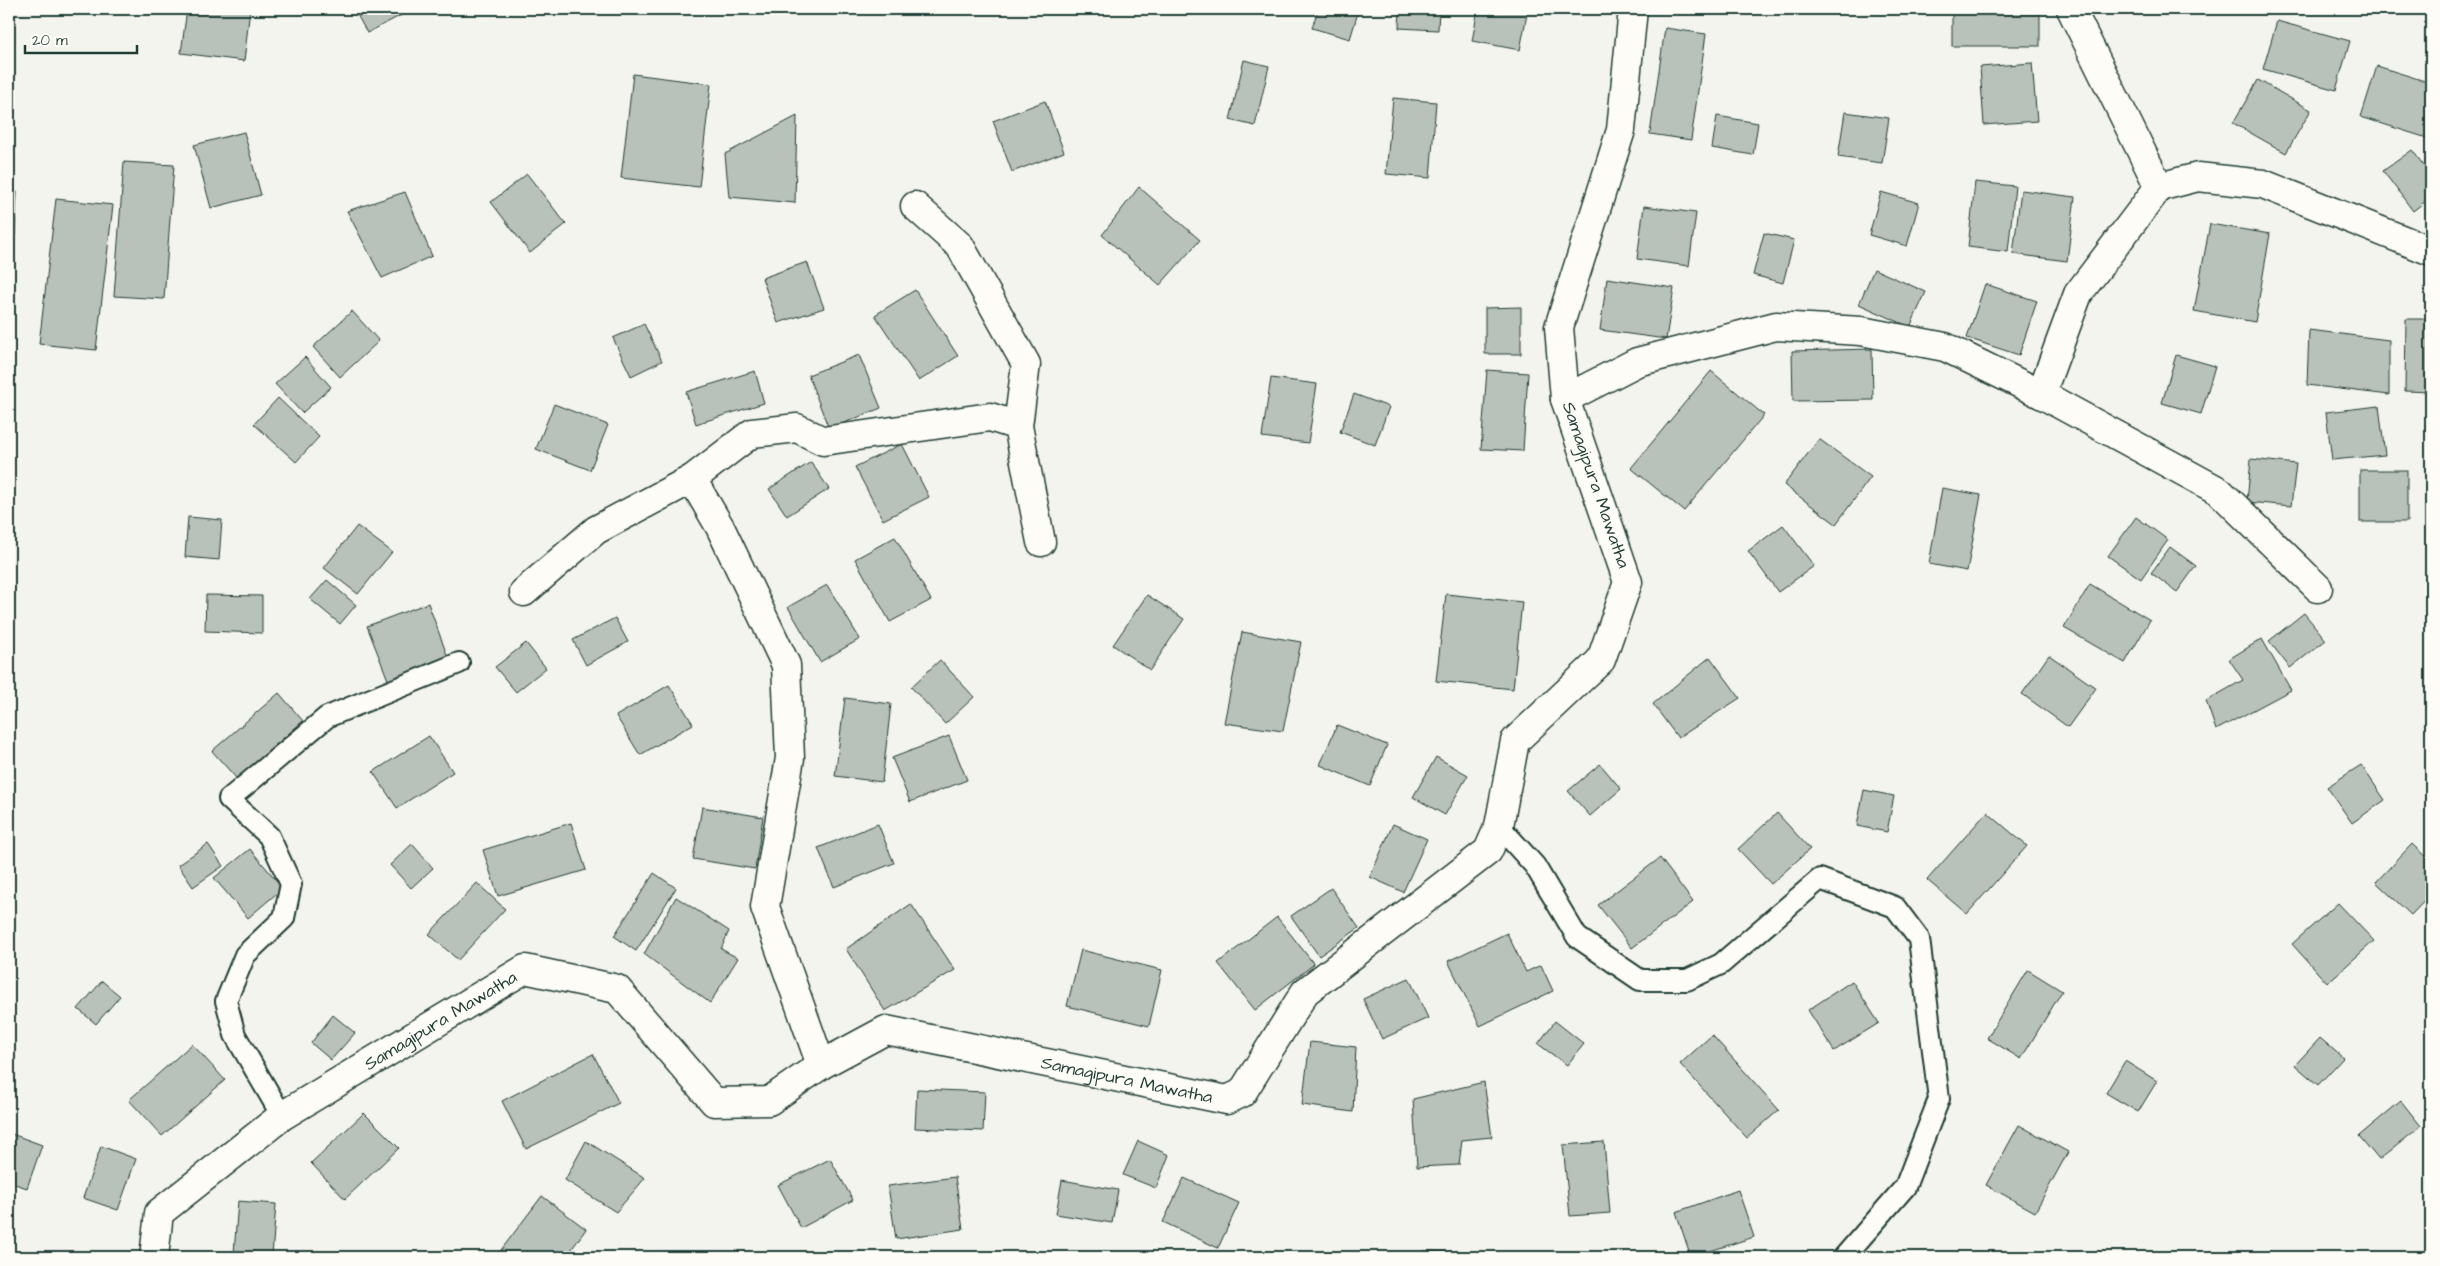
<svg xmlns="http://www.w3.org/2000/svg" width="2440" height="1266" font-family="'Architects Daughter',sans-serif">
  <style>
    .building { fill: #b9c1bb; stroke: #1f3d34 }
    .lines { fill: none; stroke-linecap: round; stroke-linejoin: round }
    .service-casing { stroke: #1f3d34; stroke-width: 24 }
    .minor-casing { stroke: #1f3d34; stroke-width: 31 }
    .service { stroke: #fdfcf7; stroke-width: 20 }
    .minor { stroke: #fdfcf7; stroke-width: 28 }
    .labels { text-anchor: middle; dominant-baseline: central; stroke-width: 4.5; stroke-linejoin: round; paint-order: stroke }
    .street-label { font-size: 18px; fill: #1f3d34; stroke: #fdfcf7 }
  </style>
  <rect width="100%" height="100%" fill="#f4f4ef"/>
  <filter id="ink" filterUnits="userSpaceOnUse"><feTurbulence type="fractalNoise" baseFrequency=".02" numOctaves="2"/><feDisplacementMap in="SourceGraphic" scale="10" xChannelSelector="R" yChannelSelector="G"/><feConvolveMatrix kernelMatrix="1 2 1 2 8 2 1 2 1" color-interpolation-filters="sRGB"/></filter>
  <g filter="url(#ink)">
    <!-- building -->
    <g class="building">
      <path d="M187 9H250L244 61 181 53Z"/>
      <path d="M354 9H413L367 33Z"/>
      <path d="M1318 9H1359L1350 39 1312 28Z"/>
      <path d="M1400 9H1439L1438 30 1399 28Z"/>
      <path d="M1478 9H1528L1520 50 1472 41Z"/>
      <rect x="1952" y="9" width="88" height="37"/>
      <path d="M2277 21 2350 41 2336 90 2263 69Z"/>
      <path d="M1665 28 1706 34 1691 140 1650 134Z"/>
      <path d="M1244 60 1269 66 1255 126 1230 120Z"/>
      <path d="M2032 63 2037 121 1984 125 1980 67Z"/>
      <path d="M2377 66 2431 83V123L2427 138 2361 117Z"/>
      <path d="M633 74 711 84 699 187 621 178Z"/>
      <path d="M2258 80 2311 110 2286 153 2233 123Z"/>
      <path d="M1393 98 1436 102 1430 178 1386 174Z"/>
      <path d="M1045 101 1064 152 1012 172 993 121Z"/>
      <path d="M1845 112 1889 118 1882 163 1838 157Z"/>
      <path d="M797 116 795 203 729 197 725 154Z"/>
      <path d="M1717 116 1758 123 1753 155 1712 148Z"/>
      <path d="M244 132 261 195 211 208 194 145Z"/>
      <path d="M2412 150 2431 175V197L2413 211 2383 171Z"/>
      <path d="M124 162 174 165 164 299 114 296Z"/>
      <path d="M527 174 566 224 530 253 491 202Z"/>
      <path d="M1975 182 2015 186 2008 252 1968 247Z"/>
      <path d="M1139 187 1200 240 1160 285 1102 235Z"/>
      <path d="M2021 190 2075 197 2067 261 2013 254Z"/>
      <path d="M9 191 17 192 15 235H9Z"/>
      <path d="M405 192 432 256 382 278 347 211Z"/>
      <path d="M1881 192 1919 203 1907 246 1869 235Z"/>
      <path d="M56 199 113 205 96 350 39 344Z"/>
      <path d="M1644 206 1696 213 1689 266 1637 259Z"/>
      <path d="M2210 224 2270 234 2255 322 2194 311Z"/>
      <path d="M1764 233 1794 240 1783 283 1753 275Z"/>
      <path d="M807 262 824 308 778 323 762 278Z"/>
      <path d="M1874 269 1926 292 1910 327 1859 304Z"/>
      <path d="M1607 278 1674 288 1666 339 1600 330Z"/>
      <path d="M1985 284 2037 301 2019 355 1967 338Z"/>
      <path d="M915 290 958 356 919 381 875 315Z"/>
      <path d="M1521 307V354H1485V308Z"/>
      <path d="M352 311 379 341 340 377 313 347Z"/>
      <path d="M2406 319H2431V392L2405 391Z"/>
      <path d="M644 324 662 361 631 376 613 338Z"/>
      <path d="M2309 330 2389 340V395L2307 385Z"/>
      <path d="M1872 349 1873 400 1793 401 1792 351Z"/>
      <path d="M859 355 881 408 829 429 808 375Z"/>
      <path d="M2176 355 2215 366 2201 414 2162 403Z"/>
      <path d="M305 357 331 387 302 413 275 384Z"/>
      <path d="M1487 370 1528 373 1523 451 1481 449Z"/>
      <path d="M755 371 764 403 696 424 686 392Z"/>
      <path d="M1711 371 1764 415 1684 511 1631 468Z"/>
      <path d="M1271 378 1317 384 1308 443 1262 437Z"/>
      <path d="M1354 394 1389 407 1375 445 1340 432Z"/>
      <path d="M278 398 319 437 296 462 254 424Z"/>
      <path d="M554 404 608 425 590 470 536 449Z"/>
      <path d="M2379 406 2385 455 2332 460 2326 412Z"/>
      <path d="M1819 439 1871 477 1836 524 1784 485Z"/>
      <path d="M902 444 929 497 883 520 855 467Z"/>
      <path d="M2251 459 2296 464 2291 506 2247 502Z"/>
      <path d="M811 462 829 489 787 516 769 489Z"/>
      <rect x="2360" y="470" width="47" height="52"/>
      <path d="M1942 488 1981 495 1967 571 1929 564Z"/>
      <path d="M188 517 222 520 219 560 185 557Z"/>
      <path d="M2136 517 2168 540 2141 579 2108 556Z"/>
      <path d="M1783 525 1814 566 1778 592 1748 551Z"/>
      <path d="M357 526 392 552 358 594 324 568Z"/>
      <path d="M895 537 931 600 890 622 855 559Z"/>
      <path d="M2170 547 2196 566 2177 592 2151 573Z"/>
      <path d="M327 580 356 605 340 624 310 599Z"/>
      <path d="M2090 584 2150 620 2125 663 2064 628Z"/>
      <path d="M827 585 860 639 820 662 788 607Z"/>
      <path d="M1446 594 1522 602 1513 689 1436 681Z"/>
      <path d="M206 595 262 596V633L205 631Z"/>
      <path d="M1147 595 1184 619 1150 670 1113 645Z"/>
      <path d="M428 603 450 663 390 685 367 626Z"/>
      <path d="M2304 613 2326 640 2290 668 2269 641Z"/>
      <path d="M615 618 628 642 586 665 573 640Z"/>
      <path d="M1242 632 1301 642 1283 731 1224 723Z"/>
      <path d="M2262 639 2291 690 2216 730 2206 701 2243 680 2229 659Z"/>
      <path d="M526 643 546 668 516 692 495 667Z"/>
      <path d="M2049 655 2096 688 2068 727 2022 694Z"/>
      <path d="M1710 657 1740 698 1678 738 1653 704Z"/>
      <path d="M940 660 974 697 945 724 911 687Z"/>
      <path d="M669 685 693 724 640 755 616 716Z"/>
      <path d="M279 693 303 721 237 779 212 751Z"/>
      <path d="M845 698 891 704 882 782 835 776Z"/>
      <path d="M1337 725 1387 745 1370 786 1320 765Z"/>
      <path d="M429 736 453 772 397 808 373 772Z"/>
      <path d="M949 736 967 780 910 802 892 758Z"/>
      <path d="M1436 757 1468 775 1445 815 1413 797Z"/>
      <path d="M1600 764 1621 789 1590 816 1568 791Z"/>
      <path d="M2361 765 2385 800 2352 823 2327 787Z"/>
      <path d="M1864 790 1894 796 1887 832 1857 826Z"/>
      <path d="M702 807 763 817 755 869 693 859Z"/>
      <path d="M1987 812 2027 846 1967 914 1927 880Z"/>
      <path d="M1777 813 1810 849 1771 884 1738 849Z"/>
      <path d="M571 823 586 870 498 896 483 850Z"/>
      <path d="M878 824 894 863 834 887 818 848Z"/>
      <path d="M1393 824 1427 839 1403 892 1370 877Z"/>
      <path d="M208 844 223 866 193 887 178 865Z"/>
      <path d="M412 844 433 868 411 888 390 865Z"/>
      <path d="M2412 844 2431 862V894L2411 915 2376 882Z"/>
      <path d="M250 849 283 888 248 918 214 878Z"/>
      <path d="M1660 858 1693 902 1632 948 1598 905Z"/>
      <path d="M654 873 676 888 636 951 614 936Z"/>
      <path d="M477 883 505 909 458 960 429 934Z"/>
      <path d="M1331 888 1359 928 1319 956 1291 916Z"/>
      <path d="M676 897 729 931 721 949 738 958 710 1003 644 954Z"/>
      <path d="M2338 903 2374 941 2327 983 2292 944Z"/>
      <path d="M911 904 955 970 885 1011 846 949Z"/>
      <path d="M1277 917 1314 964 1255 1010 1218 963Z"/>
      <path d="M1507 933 1526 972 1541 965 1553 991 1480 1026 1448 961Z"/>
      <path d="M1081 950 1162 970 1149 1026 1067 1006Z"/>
      <path d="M2028 970 2062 991 2021 1059 1987 1038Z"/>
      <path d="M1409 978 1428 1018 1382 1039 1363 999Z"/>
      <path d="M102 981 120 996 96 1024 78 1009Z"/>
      <path d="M1852 981 1879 1023 1834 1051 1808 1010Z"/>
      <path d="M333 1015 355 1033 331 1060 311 1043Z"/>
      <path d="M1555 1021 1584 1044 1567 1065 1538 1044Z"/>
      <path d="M1712 1035 1779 1110 1747 1138 1680 1064Z"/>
      <path d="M2320 1038 2343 1058 2318 1085 2295 1065Z"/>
      <path d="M1310 1042 1356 1047 1353 1112 1302 1105Z"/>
      <path d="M192 1044 225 1080 162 1136 129 1100Z"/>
      <path d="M593 1054 619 1103 526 1149 502 1101Z"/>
      <path d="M2125 1061 2157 1081 2138 1112 2106 1093Z"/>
      <path d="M1484 1082 1492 1137 1462 1140 1459 1165 1417 1167 1413 1099Z"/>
      <path d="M917 1089 985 1092 983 1131 915 1128Z"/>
      <path d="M2401 1101 2421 1126 2379 1160 2359 1136Z"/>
      <path d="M364 1113 399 1148 345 1199 311 1163Z"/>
      <path d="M2019 1125 2068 1152 2035 1212 1986 1185Z"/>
      <path d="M9 1133 42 1145 27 1188 9 1182Z"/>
      <path d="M586 1141 645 1178 616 1212 565 1180Z"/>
      <path d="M1138 1141 1169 1155 1156 1188 1123 1175Z"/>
      <path d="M1604 1142 1610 1213 1570 1216 1563 1145Z"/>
      <path d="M101 1146 136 1159 118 1210 83 1198Z"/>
      <path d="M830 1159 853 1200 801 1228 778 1185Z"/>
      <path d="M955 1177 963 1229 896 1239 888 1186Z"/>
      <path d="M1184 1178 1239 1203 1218 1248 1163 1222Z"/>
      <path d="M1062 1180 1118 1190 1112 1223 1056 1214Z"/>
      <path d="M1738 1190 1754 1237 1691 1257 1676 1212Z"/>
      <path d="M542 1196 586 1229 566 1257H502L498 1254Z"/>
      <path d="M238 1201 276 1204 272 1256 234 1253Z"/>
      <path d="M1424 1251 1481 1253V1257H1424Z"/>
      <path d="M1496 1255 1546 1257H1495Z"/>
    </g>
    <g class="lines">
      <defs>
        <g id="service">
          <path d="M1499 826 1535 866 1577 937 1640 980H1687L1721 964 1820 879 1895 907 1919 939 1939 1099 1905 1187 1844 1257"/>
          <path d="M282 1116 235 1035 226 1001 245 955 284 918 291 884 269 836 229 799 327 717 459 663"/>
        </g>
        <g id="minor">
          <path d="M2071 9 2159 187"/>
          <path d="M915 206 960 246 1026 364 1018 426 1041 542"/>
          <path d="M2041 394 2078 294 2159 187 2198 177 2263 184 2431 251"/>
          <path d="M1565 399 1637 362 1776 326 1861 331 1945 347 2041 394 2219 491 2318 588"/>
          <path d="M692 479 720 527 786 665 790 758 765 907 821 1065"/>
          <path d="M524 592 596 530 692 479 752 433 797 428 823 441 990 417 1018 426"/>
          <path id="s1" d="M154 1257 159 1213 282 1116 525 969 617 989 714 1102 769 1101 821 1065 886 1030 1227 1100 1242 1093 1305 992 1488 851 1499 826 1515 741 1601 660 1628 582 1565 399 1559 327 1621 130 1633 9"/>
        </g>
      </defs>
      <!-- service casing -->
      <use href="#service" class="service-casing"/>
      <!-- minor casing -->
      <use href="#minor" class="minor-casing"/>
      <!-- service -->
      <use href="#service" class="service"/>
      <!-- minor -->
      <use href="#minor" class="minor"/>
    </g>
  </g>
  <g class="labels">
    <!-- street labels -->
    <g class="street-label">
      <text transform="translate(1596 485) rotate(71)">Samagipura Mawatha</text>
      <text stroke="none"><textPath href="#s1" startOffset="386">Samagipura Mawatha</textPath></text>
      <text stroke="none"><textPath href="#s1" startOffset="1166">Samagipura Mawatha</textPath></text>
    </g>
  </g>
  <!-- margin -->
  <rect width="2440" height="1266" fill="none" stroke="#fdfcf7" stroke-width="30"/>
  <rect x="15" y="15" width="2410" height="1236" fill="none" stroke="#1f3d34" stroke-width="2" filter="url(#ink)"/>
  <!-- scale -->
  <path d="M25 45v8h112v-8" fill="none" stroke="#1f3d34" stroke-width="2.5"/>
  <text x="32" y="45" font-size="15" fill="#1f3d34" stroke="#fdfcf7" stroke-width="4" paint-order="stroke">20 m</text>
</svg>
